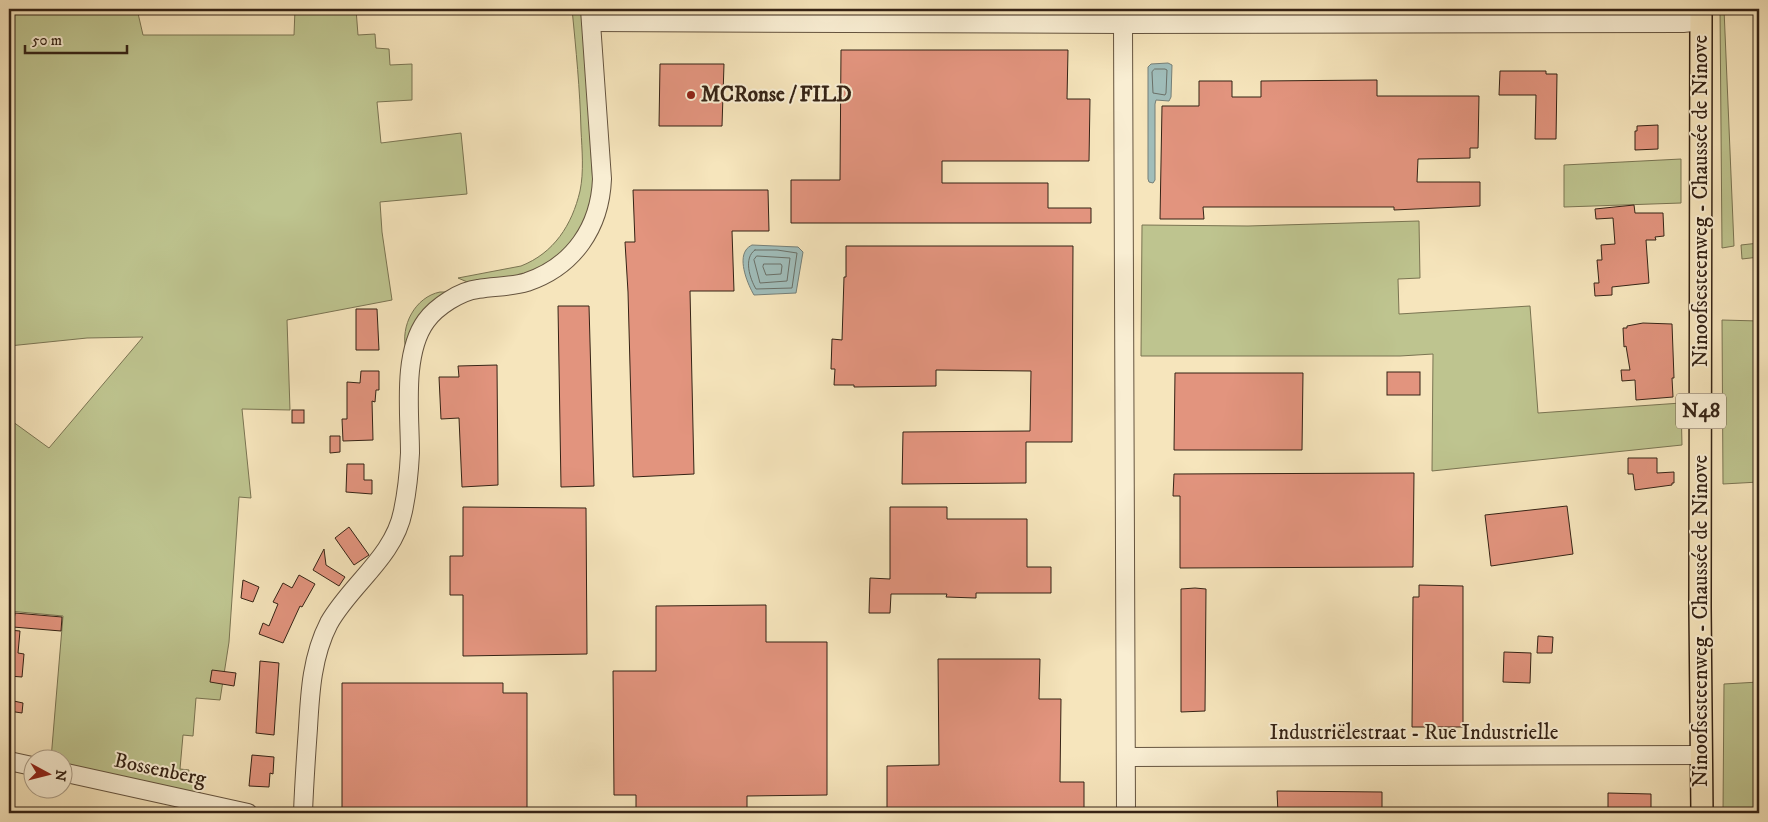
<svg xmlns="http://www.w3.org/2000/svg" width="1768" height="822" font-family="'IM FELL DW Pica',serif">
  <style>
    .green { fill: #bec48f; stroke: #7a7452 }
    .water { fill: #a0bdba; stroke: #757f78 }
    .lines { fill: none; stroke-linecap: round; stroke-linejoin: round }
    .shore { stroke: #6a7068; stroke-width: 1 }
    .building { fill: #e2947e; stroke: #352315 }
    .minor-casing { stroke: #65543f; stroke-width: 20 }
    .major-casing { stroke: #352315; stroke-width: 24 }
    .minor { stroke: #f9eed3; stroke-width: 18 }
    .major { stroke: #f6e5bc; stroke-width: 21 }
    .poi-dot { fill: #8f2418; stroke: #f9eed3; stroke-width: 2 }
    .labels { text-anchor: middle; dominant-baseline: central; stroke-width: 4; stroke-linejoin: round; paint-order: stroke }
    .shield { fill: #f9eed3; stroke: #70604e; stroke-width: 1 }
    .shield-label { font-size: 20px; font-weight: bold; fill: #352315 }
    .poi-label { font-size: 21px; font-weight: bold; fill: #352315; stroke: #f9eed3; text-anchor: start }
    .street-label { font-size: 21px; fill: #352315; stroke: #f9eed3 }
  </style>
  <rect width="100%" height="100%" fill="#f6e5bc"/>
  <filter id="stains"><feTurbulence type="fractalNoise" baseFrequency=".004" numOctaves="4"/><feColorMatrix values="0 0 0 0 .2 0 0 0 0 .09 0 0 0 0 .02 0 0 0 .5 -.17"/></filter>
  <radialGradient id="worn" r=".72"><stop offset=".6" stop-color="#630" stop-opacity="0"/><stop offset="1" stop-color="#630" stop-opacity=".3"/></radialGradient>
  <!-- green -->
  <g class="green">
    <path d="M9 9H137L143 35H294L295 9H356L358 35 375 34 376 48 389 49 390 65 412 64V100L377 102 381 143 461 133 467 194 380 202 382 232 392 300 287 320 290 410 242 409 251 498 239 497 229 642 220 700 196 698 193 736 183 735 180 769 189 770 188 776 202 778 199 799 63 769 62 760 51 759 63 616 9 611V419L49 448 143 337 87 338 9 346Z"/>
    <path d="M572 9H583L593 185 592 205 575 241 546 266 513 278 472 284 458 278 521 266C554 253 572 225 580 191 584 172 582 150 581 130 580 90 576 49 572 9Z"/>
    <path d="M1720 9H1724L1734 246 1722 248Z"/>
    <path d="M1681 159V203L1564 207V165Z"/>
    <path d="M1419 221 1420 278 1398 279 1399 314 1530 306 1538 413 1681 403 1682 445 1432 471 1433 354 1400 356H1141L1142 225 1248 226Z"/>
    <path d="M1759 243V257L1742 259 1741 245Z"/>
    <path d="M440 292H451L406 350C400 326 415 297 440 292Z"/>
    <path d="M1722 320 1759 321V482L1723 484Z"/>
    <path d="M1759 682V813H1723L1724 684Z"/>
  </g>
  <!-- water -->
  <g class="water">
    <path d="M1168 63 1172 65 1171 97 1169 101 1156 100 1155 104V180L1153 183 1149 182 1148 179V67L1151 64Z"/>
    <path d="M752 245 798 247 803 252 796 293 754 295C748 285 738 261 746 250 747 248 750 246 752 245Z"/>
  </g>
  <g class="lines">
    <!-- shore -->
    <g class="shore">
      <path d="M1155 69H1165L1167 70 1166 93 1165 95 1153 93 1152 72Z"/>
      <path d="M755 250H777L797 253 792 288 756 289C750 279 743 258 755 250Z"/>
      <path d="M757 256 790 258 787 281 760 283 754 260Z"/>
      <path d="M764 264H781L782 266 781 274 766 275 763 267Z"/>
    </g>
  </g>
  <!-- building -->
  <g class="building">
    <path d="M841 50H1068L1067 99H1090L1089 161H942V183H1048V208H1091V223H791V180H840Z"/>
    <path d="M660 64H724L722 126H659Z"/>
    <path d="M1500 71H1546V74H1557L1556 139H1535L1536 95H1499Z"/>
    <path d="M1377 80V96H1479L1478 148H1470V158L1418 159 1417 182H1480V206L1394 210V207H1203L1204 219H1160L1162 106H1199V81H1232V97H1261V81Z"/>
    <path d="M1658 125V149L1635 150V131H1637V126Z"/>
    <path d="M633 190H768L769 231H732L734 291H690L694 474 633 477 628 292 625 242H635Z"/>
    <path d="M1634 205 1635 213H1663L1664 236 1655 237 1656 240H1646L1649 283 1612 287V295L1595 296 1594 283H1599L1597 260H1602L1601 245 1615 244 1613 218 1596 219 1595 209Z"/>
    <path d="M846 246H1073L1072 442H1026V483L902 484 903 432 1030 431 1031 371 936 370V386L854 387V385H834L835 369H831L832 339 842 340 844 277H846Z"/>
    <path d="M558 306H589L594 486 561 487Z"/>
    <path d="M356 309H377L379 350H356Z"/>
    <path d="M1643 323 1672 324 1674 378H1672L1673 397 1636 400 1635 380 1622 381 1621 370H1630L1626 346 1624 347 1623 328H1627V326Z"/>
    <path d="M497 365 498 485 462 487 459 418 441 419 439 377H459L458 366Z"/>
    <path d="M361 371H379V390H376L375 402 372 401 373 440 343 441 342 419H347V382L360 383Z"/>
    <rect x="1387" y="372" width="33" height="23"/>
    <path d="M1175 373H1303L1302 450H1174Z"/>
    <rect x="292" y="410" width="12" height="13"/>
    <path d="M330 436H340V452L330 453Z"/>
    <path d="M1628 458H1657V473L1674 472V483H1672V485L1635 490 1633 474H1628Z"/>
    <path d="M347 464H364V480H372V494L346 492Z"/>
    <path d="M1414 473 1413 567 1180 568V496H1173L1174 474Z"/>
    <path d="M1567 506 1573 554 1491 566 1485 515Z"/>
    <path d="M463 507 586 508 587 654 463 656V595H450V556H463Z"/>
    <path d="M890 507H947V519H1027V567H1051V593H976V598L946 597 947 594H891L890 613H869L870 578 890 579Z"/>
    <path d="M349 527 369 555 354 565 335 538Z"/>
    <path d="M324 549 326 565 345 577 339 586 313 570Z"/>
    <path d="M299 575 315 584 302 607 300 606 283 643 259 634 263 623 269 626 278 604 273 602 283 583 292 588Z"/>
    <path d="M243 580 259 587 253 602 241 598Z"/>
    <path d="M1419 585 1463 586V727H1412L1413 597H1419Z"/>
    <path d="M1195 588 1206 589 1205 711 1181 712V589Z"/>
    <path d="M766 605V642H827V795L747 796V813H636V795H614L613 671H656V606Z"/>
    <path d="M15 613 62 617 61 631 13 627Z"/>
    <path d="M9 630 20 631 18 653 24 654 22 677 9 676Z"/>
    <path d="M1538 636 1553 637 1552 653H1537Z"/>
    <path d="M1504 652 1531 653 1530 683 1503 682Z"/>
    <path d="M938 659H1040L1039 699H1061L1060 782H1084V813H887V766L939 765Z"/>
    <path d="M260 661 279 663 274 735 256 733Z"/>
    <path d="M212 670 236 673 234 686 210 682Z"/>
    <path d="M342 683H503V693H527V813H342Z"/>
    <path d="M9 700 23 703 22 713 9 711Z"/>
    <path d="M252 755 274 757 273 774 270 773 269 787 249 786Z"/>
    <path d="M1277 791 1382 792V813H1278Z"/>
    <path d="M1608 793 1651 794V813H1608Z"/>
  </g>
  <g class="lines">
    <defs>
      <g id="minor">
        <path d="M591 22 1123 24 1683 23 1701 21"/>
        <path d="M1123 24 1126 813"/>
        <path d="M1127 757 1702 755"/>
        <path d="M9 761 32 766"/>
        <path d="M62 772 248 813"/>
        <path d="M303 813C304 785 306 756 308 728 310 692 312 656 329 623 351 584 394 557 403 511 407 492 409 473 410 453 410 414 402 354 426 321 436 307 460 291 478 289 494 286 511 287 527 282 574 266 600 227 602 179L590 9"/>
      </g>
      <path id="major" d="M1701 9 1700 608 1702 813"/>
    </defs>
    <!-- minor casing -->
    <use href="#minor" class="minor-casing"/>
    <!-- major casing -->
    <use href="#major" class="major-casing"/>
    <!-- minor -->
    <use href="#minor" class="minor"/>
    <!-- major -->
    <use href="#major" class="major"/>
  </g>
  <!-- markers -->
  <circle class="poi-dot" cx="691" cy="95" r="5"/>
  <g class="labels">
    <!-- shield labels -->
    <rect class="shield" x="1676" y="393.5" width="50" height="35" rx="4"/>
    <g class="shield-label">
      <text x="1701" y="411">N48</text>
    </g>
    <!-- poi labels -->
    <g class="poi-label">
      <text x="701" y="95">MCRonse / FILD</text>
    </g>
    <!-- street labels -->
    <g class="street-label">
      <text transform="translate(1701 201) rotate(-90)">Ninoofsesteenweg - Chaussée de Ninove</text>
      <text transform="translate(1701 621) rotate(-90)">Ninoofsesteenweg - Chaussée de Ninove</text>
      <text x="1414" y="733">Industriëlestraat - Rue Industrielle</text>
      <text transform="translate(160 770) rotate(12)">Bossenberg</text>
    </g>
  </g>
  <!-- margin -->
  <rect width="1768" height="822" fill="none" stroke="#f6e5bc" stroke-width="30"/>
  <rect x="10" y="10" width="1748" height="802" fill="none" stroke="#352315" stroke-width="2.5"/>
  <rect x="15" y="15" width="1738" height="792" fill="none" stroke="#352315"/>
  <!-- north arrow -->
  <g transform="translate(48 774) rotate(97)"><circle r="24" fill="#f9eed3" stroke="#ab9d87"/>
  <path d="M0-4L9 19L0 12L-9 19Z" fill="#8f2418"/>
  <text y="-8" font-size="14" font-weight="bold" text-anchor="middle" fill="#352315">N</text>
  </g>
  <!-- scale -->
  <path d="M25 45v8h102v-8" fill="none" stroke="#352315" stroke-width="2.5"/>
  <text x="32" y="45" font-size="15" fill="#352315" stroke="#f9eed3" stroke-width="4" paint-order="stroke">50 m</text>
  <rect width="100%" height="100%" filter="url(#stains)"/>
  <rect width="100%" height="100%" fill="url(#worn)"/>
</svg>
